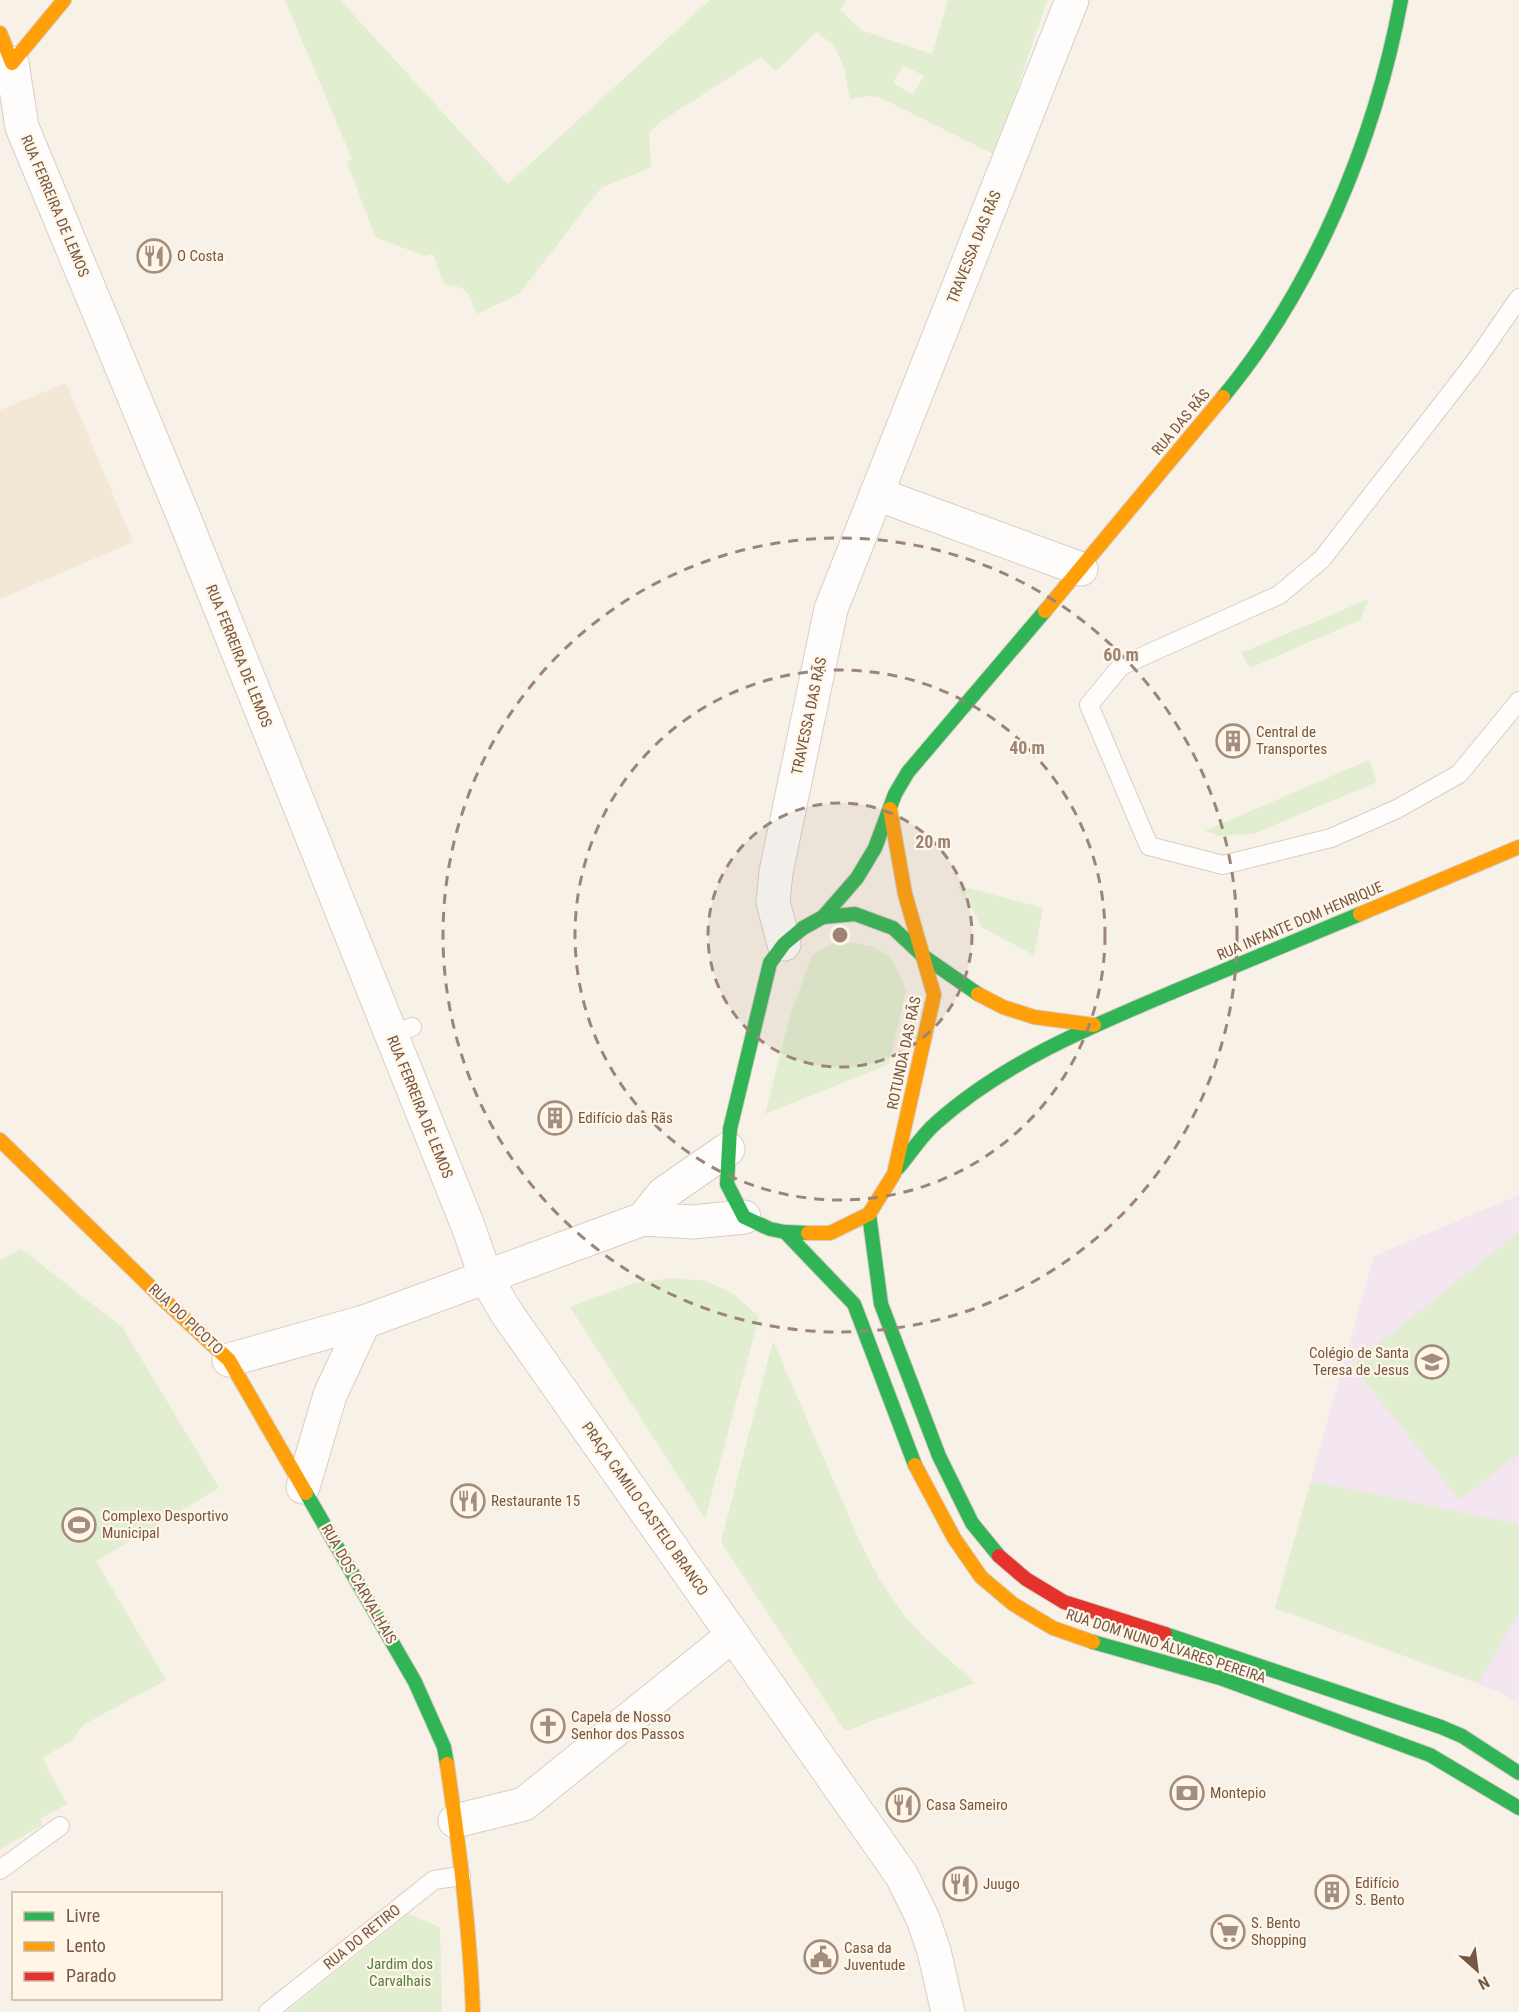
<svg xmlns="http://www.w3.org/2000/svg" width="1519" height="2012" font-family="'Roboto Condensed',sans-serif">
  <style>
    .residential { fill: #f3e7d6 }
    .education { fill: #f3e6f1 }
    .green { fill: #e2eed0; fill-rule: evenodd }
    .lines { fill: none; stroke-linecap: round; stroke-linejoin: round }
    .lane-casing { stroke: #d8cec5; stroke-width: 20 }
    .street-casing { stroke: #d8cec5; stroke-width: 35 }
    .fast-casing { stroke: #d8cdc3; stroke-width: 16 }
    .slow-casing { stroke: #d8cdc3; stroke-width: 16 }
    .jam-casing { stroke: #d8cdc3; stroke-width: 16 }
    .lane { stroke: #fefdfb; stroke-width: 18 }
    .street { stroke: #fefdfb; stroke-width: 33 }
    .fast { stroke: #30b455; stroke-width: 14 }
    .slow { stroke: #ff9f0a; stroke-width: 14 }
    .jam { stroke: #e5322d; stroke-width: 14 }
    .ring { fill: none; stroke: #9c8576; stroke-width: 3; stroke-dasharray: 10 8 }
    .labels { text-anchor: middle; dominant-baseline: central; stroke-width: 4.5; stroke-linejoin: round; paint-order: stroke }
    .street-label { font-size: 15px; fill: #765746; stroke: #fff6e8 }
    .poi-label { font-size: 15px; fill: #765746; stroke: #fff6e8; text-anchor: start }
    .park-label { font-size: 15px; fill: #507d3d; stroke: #fff6e8 }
    .centre { fill: #9c8576; stroke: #fff6e8; stroke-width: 3 }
    .ring-label { font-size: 18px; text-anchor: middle; font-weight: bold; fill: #9c8576; stroke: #fff6e8; stroke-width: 4.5; stroke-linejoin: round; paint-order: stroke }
  </style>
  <rect width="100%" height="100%" fill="#f7f1e7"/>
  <!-- residential -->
  <path class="residential" d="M66 383 133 542 0 599V410Z"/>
  <!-- education -->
  <path class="education" d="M1519 1195V1703L1497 1691 1275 1608 1374 1256Z"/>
  <!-- green -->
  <g class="green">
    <path d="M285 0H340L508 184 710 0H846L840 10 861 30 932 54 948 0H1047L995 155 881 98 868 96 850 99 844 68 834 45 816 32 776 71 761 57 660 122 649 133 651 167 601 188 519 294 477 314C467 291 470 288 444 284L433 254 425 256 375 237 347 162 352 159ZM903 65 924 76 913 95 893 83Z"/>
    <path d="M1369 599 1360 620 1250 668 1241 653Z"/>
    <path d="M1369 760 1377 782 1253 834 1220 836 1205 831Z"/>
    <path d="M957 885 1043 908 1034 955 983 928Z"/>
    <path d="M855 943 873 947 889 956 899 973 906 991 889 1064 765 1114 789 1020 812 955 831 944Z"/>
    <path d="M1519 1232V1453L1460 1500 1352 1365Z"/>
    <path d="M21 1249 122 1327 219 1488 96 1561 166 1680 83 1725 71 1741 42 1758 67 1804 40 1819 43 1825 0 1849V1260Z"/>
    <path d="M673 1278 707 1281 734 1294 759 1317 705 1518 570 1307 634 1283Z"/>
    <path d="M773 1341 861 1544 879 1579 903 1614 926 1639 975 1683 845 1731 721 1542Z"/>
    <path d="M1311 1481 1518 1524 1519 1611 1479 1683 1275 1608Z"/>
    <path d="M408 1914 440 1927 442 2012H286Z"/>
  </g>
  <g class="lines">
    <defs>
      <g id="lane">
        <path d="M1519 298 1474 363 1322 559 1279 595 1121 666 1089 705 1149 846 1223 865 1331 838 1397 809 1459 774 1519 701"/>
        <path d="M391 1035 412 1027"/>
        <path d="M0 1870 60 1826"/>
        <path d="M268 2012 434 1880 461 1876"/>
      </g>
      <g id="street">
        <path d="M12 63 22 127 183 515 468 1226 486 1278 506 1312 902 1876 923 1919 934 1951 948 2012"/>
        <path d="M877 494 1081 569"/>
        <path d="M784 944 773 902 776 872 831 609 1072 0"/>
        <path d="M643 1219 663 1194 728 1149"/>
        <path d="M229 1360 364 1322 643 1219 693 1222 744 1217"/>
        <path d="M303 1487 330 1395 364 1322"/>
        <path d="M455 1821 524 1804 733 1635"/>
      </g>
      <g id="fast">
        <path d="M1223 397C1314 287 1375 140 1401 0"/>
        <path d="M823 917 857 878 875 848 895 794 908 772 1045 611"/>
        <path d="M898 1168C911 1153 921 1136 936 1123 1004 1062 1092 1026 1175 991 1236 965 1298 940 1360 914"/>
        <path d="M869 1214 881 1304 939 1456 972 1523 999 1556"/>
        <path d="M785 1232 854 1304 915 1465"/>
        <path d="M808 1233 785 1232 770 1229 744 1217 727 1184 730 1129 770 963 784 944 803 928 823 917 855 914 893 928 923 956 978 994"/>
        <path d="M306 1493 415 1682 444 1747 447 1764"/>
        <path d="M1165 1634 1441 1727 1462 1736 1519 1773"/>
        <path d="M1093 1642 1220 1678 1430 1755 1519 1808"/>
      </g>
      <g id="slow">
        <path d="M0 33 12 63 64 0"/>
        <path d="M1045 611 1223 397"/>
        <path d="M1360 914 1519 847"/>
        <path d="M978 994 1003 1007 1034 1017 1094 1025"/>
        <path d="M0 1140 164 1300 229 1360 306 1493"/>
        <path d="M808 1233H830L869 1214 894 1174 934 995 905 894 890 809"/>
        <path d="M915 1465 954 1538 981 1577 1013 1604 1053 1628 1093 1642"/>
        <path d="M447 1764C459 1846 470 1929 473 2012"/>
      </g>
      <path id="jam" d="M999 1556 1026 1579 1064 1602 1165 1634"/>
    </defs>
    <!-- lane casing -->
    <use href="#lane" class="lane-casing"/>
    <!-- street casing -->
    <use href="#street" class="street-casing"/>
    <!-- fast casing -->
    <use href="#fast" class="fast-casing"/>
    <!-- slow casing -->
    <use href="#slow" class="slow-casing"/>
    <!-- jam casing -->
    <use href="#jam" class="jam-casing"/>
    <!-- lane -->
    <use href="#lane" class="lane"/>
    <!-- street -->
    <use href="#street" class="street"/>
    <!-- fast -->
    <use href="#fast" class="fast"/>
    <!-- slow -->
    <use href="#slow" class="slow"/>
    <!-- jam -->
    <use href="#jam" class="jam"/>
  </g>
  <!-- distance rings -->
  <circle cx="840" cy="935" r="132" fill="#9c8576" fill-opacity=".12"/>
  <g class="ring">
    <circle cx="840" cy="935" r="132"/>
    <circle cx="840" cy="935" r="265"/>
    <circle cx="840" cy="935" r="397"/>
  </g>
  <!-- icons -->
  <defs>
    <symbol id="restaurant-ring" viewBox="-11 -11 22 22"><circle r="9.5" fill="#fff6e8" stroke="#a38d7e" stroke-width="1.5"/><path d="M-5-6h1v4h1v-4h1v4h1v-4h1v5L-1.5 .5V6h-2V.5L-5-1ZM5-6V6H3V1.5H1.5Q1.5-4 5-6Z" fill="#a38d7e"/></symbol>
    <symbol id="building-ring" viewBox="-11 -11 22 22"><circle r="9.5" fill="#fff6e8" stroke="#a38d7e" stroke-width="1.5"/><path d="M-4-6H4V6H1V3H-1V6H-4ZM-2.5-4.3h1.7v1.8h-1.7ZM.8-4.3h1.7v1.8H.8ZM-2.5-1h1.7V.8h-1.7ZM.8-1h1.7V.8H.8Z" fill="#a38d7e"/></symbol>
    <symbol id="school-ring" viewBox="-11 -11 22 22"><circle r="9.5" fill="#fff6e8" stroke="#a38d7e" stroke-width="1.5"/><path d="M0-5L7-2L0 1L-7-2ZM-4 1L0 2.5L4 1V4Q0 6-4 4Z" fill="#a38d7e"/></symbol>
    <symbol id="stadium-ring" viewBox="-11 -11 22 22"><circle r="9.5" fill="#fff6e8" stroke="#a38d7e" stroke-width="1.5"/><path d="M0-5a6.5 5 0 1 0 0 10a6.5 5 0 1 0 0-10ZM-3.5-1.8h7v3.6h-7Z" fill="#a38d7e"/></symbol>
    <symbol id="church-ring" viewBox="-11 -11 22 22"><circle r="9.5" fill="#fff6e8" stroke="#a38d7e" stroke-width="1.5"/><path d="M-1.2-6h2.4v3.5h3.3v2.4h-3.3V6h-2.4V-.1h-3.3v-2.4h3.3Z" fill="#a38d7e"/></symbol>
    <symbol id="bank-ring" viewBox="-11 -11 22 22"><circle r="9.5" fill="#fff6e8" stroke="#a38d7e" stroke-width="1.5"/><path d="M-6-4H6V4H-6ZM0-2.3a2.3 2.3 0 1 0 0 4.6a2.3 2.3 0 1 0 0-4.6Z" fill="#a38d7e"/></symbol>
    <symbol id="supermarket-ring" viewBox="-11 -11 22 22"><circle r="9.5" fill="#fff6e8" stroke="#a38d7e" stroke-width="1.5"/><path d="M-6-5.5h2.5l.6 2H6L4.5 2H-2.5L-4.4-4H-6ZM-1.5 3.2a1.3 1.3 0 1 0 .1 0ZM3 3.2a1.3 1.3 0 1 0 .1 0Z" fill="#a38d7e"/></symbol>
    <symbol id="civic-ring" viewBox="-11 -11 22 22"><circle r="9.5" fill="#fff6e8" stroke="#a38d7e" stroke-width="1.5"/><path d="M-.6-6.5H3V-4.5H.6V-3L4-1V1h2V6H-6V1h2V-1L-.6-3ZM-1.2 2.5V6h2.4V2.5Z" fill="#a38d7e"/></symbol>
  </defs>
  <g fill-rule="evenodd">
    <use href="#restaurant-ring" x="135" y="237" width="38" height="38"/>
    <use href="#building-ring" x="1214" y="722" width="38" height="38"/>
    <use href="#building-ring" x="536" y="1099" width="38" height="38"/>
    <use href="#school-ring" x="1413" y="1343" width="38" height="38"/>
    <use href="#restaurant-ring" x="449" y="1482" width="38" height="38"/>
    <use href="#stadium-ring" x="60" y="1506" width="38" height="38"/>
    <use href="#church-ring" x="529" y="1707" width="38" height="38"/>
    <use href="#bank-ring" x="1168" y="1774" width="38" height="38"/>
    <use href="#restaurant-ring" x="884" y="1786" width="38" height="38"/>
    <use href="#restaurant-ring" x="941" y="1865" width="38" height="38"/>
    <use href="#building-ring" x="1313" y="1873" width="38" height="38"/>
    <use href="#supermarket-ring" x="1209" y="1913" width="38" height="38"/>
    <use href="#civic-ring" x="802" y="1938" width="38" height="38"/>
  </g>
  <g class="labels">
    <!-- street labels -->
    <g class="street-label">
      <text transform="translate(55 206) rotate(67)">RUA FERREIRA DE LEMOS</text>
      <text transform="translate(974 247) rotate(-68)">TRAVESSA DAS RÃS</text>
      <text transform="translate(1181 422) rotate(-50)">RUA DAS RÃS</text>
      <text transform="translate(239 656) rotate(68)">RUA FERREIRA DE LEMOS</text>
      <text transform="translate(809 716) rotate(-78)">TRAVESSA DAS RÃS</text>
      <text transform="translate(1300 921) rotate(-23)">RUA INFANTE DOM HENRIQUE</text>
      <text transform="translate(904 1053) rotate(-78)">ROTUNDA DAS RÃS</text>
      <text transform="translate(420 1107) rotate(68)">RUA FERREIRA DE LEMOS</text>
      <text transform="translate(186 1319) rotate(43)">RUA DO PICOTO</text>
      <text transform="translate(645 1509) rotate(55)">PRAÇA CAMILO CASTELO BRANCO</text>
      <text transform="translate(359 1584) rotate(60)">RUA DOS CARVALHAIS</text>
      <text transform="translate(1166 1646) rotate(18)">RUA DOM NUNO ÁLVARES PEREIRA</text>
      <text transform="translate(362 1937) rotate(-39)">RUA DO RETIRO</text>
    </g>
    <!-- poi labels -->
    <g class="poi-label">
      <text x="177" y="256">O Costa</text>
      <text x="1256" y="732">Central de<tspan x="1256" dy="17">Transportes</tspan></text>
      <text x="578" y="1118">Edifício das Rãs</text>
      <text x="1409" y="1353" text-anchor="end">Colégio de Santa<tspan x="1409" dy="17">Teresa de Jesus</tspan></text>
      <text x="491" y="1501">Restaurante 15</text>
      <text x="102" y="1516">Complexo Desportivo<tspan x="102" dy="17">Municipal</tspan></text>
      <text x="571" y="1717">Capela de Nosso<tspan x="571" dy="17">Senhor dos Passos</tspan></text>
      <text x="1210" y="1793">Montepio</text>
      <text x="926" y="1805">Casa Sameiro</text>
      <text x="1355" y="1883">Edifício<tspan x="1355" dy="17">S. Bento</tspan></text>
      <text x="983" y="1884">Juugo</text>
      <text x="1251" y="1923">S. Bento<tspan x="1251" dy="17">Shopping</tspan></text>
      <text x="844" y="1948">Casa da<tspan x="844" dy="17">Juventude</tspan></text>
    </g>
    <!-- park labels -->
    <g class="park-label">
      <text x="400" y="1964">Jardim dos<tspan x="400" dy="17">Carvalhais</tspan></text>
    </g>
  </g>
  <circle cx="840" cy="935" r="9" class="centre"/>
  <g class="ring-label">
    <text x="1121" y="661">60 m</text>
    <text x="1027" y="754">40 m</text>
    <text x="933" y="848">20 m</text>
  </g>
  <!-- legend -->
  <rect x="12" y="1892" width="210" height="108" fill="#fff6e8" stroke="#c8b6a7" stroke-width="1.5"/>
  <rect x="24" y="1912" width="30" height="9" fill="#30b455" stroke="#c8b6a7" stroke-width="1.5"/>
  <text x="66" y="1922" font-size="18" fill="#765746">Livre</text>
  <rect x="24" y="1942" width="30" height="9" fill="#ff9f0a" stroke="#c8b6a7" stroke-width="1.5"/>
  <text x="66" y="1952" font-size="18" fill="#765746">Lento</text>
  <rect x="24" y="1972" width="30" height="9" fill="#e5322d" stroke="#c8b6a7" stroke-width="1.5"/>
  <text x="66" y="1982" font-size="18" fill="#765746">Parado</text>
  <!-- north arrow -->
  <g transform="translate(1477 1970) rotate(152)" stroke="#fff6e8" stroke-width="4.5" paint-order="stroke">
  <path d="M0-4.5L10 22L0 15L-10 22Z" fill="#765746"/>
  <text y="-9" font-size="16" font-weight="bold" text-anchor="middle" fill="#765746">N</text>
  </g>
</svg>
